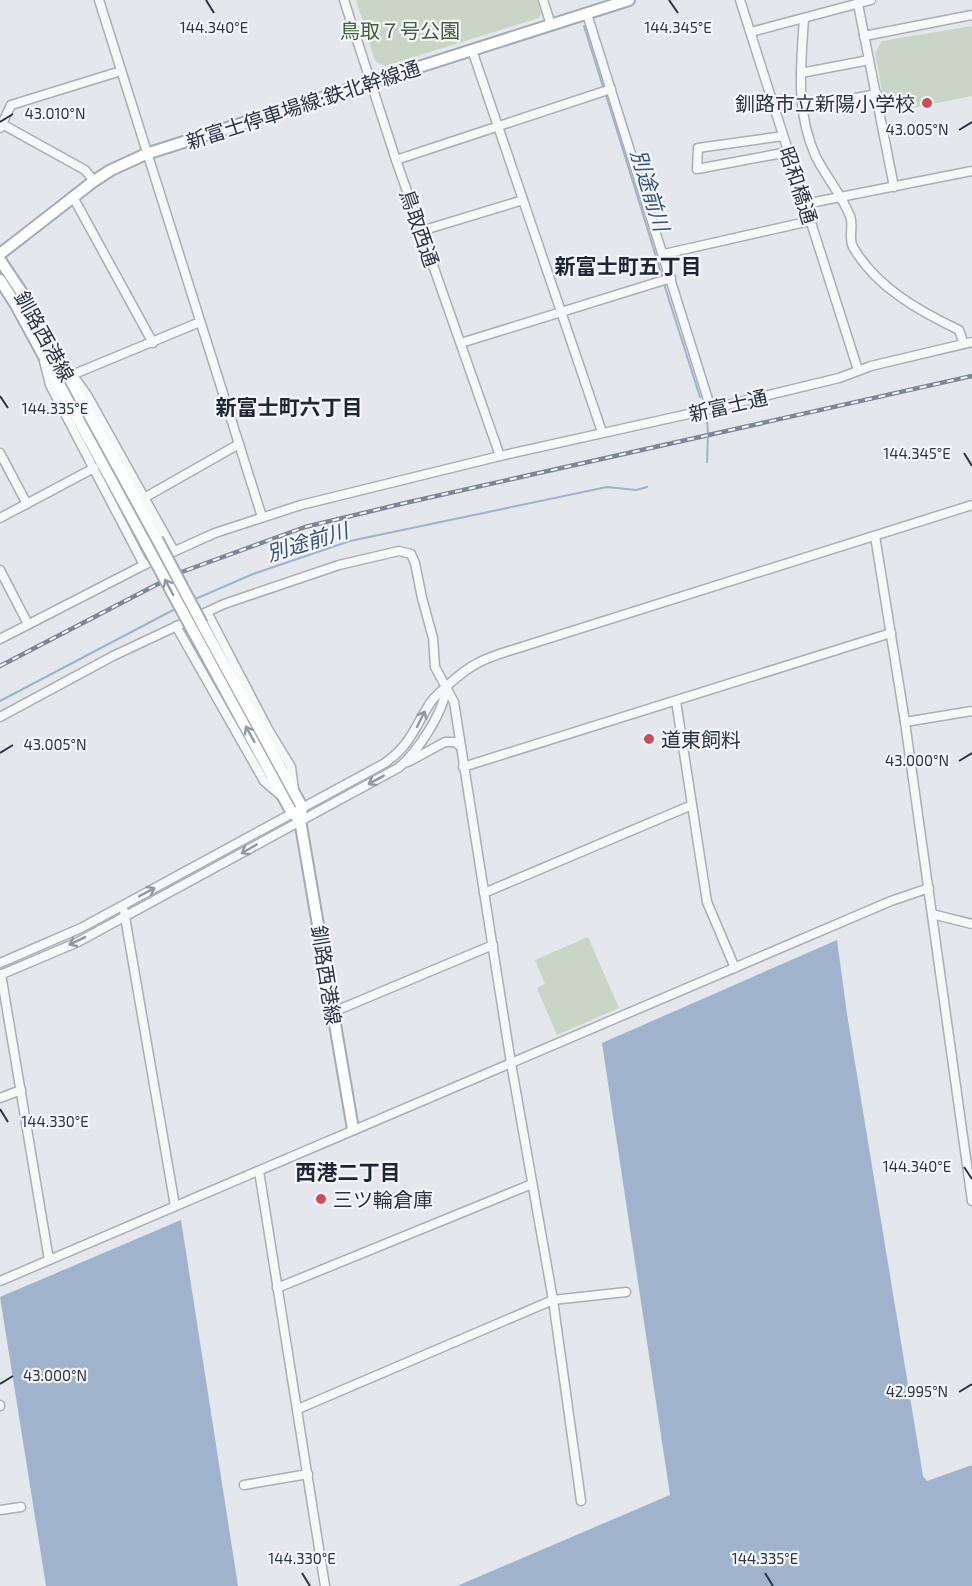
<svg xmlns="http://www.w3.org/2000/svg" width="972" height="1586" font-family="'Exo 2','Noto Sans JP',sans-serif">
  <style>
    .green { fill: #c9d6c5 }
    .water { fill: #9fb4cc }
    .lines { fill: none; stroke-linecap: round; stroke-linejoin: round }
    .stream { stroke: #9fb4cc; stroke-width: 2 }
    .minor-casing { stroke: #a9aeb7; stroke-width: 11 }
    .major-casing { stroke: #a3abb8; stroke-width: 14 }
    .minor { stroke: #f7f8fa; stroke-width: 8 }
    .major { stroke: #fff; stroke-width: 10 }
    .rail-casing { stroke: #7d8696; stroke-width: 4.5 }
    .rail { stroke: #f4f6f9; stroke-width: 2; stroke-dasharray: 7; stroke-linecap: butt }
    .major-bridge-casing { stroke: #a3abb8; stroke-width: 14; stroke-linecap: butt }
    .major-bridge { stroke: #fff; stroke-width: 10 }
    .oneway { stroke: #959aa2 }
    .oneway2 { stroke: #9196a0 }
    .ticks { fill: none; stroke: #2b3445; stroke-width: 2 }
    .poi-dot { fill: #d1495b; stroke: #f4f6f9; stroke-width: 2 }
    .labels { text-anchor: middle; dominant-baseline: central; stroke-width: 4.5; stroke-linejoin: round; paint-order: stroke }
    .park-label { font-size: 20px; fill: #3f6138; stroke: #f4f6f9 }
    .poi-label { font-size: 20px; fill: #2b3445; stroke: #f4f6f9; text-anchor: start }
    .street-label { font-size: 20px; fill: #2b3445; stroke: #f4f6f9 }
    .water-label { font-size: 21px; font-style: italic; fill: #34527a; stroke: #f4f6f9 }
    .neighbourhood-label { font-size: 21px; font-weight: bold; fill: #1d2536; stroke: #f4f6f9 }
    .ticks-label { font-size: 15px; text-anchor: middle; fill: #2b3445; stroke: #f4f6f9; stroke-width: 4.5; stroke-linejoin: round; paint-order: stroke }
  </style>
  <rect width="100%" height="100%" fill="#e4e7ec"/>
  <!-- green -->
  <g class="green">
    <path d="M356 0H537L541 13 539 18 385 66 375 61Z"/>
    <path d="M972 26V96L897 111 895 100 884 101 875 53 882 41Z"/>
    <path d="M588 937 619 1008 557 1035 537 988 545 984 535 960Z"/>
  </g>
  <!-- water -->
  <g class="water">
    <path d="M837 940 847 1014 923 1476 927 1481 972 1465V1586H457L670 1495 602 1043Z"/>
    <path d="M181 1220 238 1586H46L0 1297Z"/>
  </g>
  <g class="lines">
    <!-- stream -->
    <g class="stream">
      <path d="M584 26 604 90"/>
      <path d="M606 95 663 279"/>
      <path d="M664 284 700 397"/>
      <path d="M707 419 708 435 707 462"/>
      <path d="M193 600 253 574 350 541 607 487 636 490 647 487"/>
      <path d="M0 701 177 608"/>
    </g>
    <defs>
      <g id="minor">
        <path d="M99 0 262 517"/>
        <path d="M344 0 396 160 500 456"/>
        <path d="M543 0 551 25"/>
        <path d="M740 0 858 370"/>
        <path d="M858 4 894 187"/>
        <path d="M587 14 711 409"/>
        <path d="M804 18C801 64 795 112 816 157 826 177 842 195 850 216 854 225 848 238 853 247 876 287 919 311 959 330L964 344"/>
        <path d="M751 32 871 0"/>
        <path d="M864 36 972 15"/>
        <path d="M472 50 602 432"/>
        <path d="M801 73 869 60"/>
        <path d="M803 108 877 94"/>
        <path d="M2 124 85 170 94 181"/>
        <path d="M0 128 11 105 121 71"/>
        <path d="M783 136 698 148 697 169 788 152"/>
        <path d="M396 160 611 89"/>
        <path d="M73 197 153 343"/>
        <path d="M805 204 972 171"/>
        <path d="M421 231 523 200"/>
        <path d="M664 254 810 221"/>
        <path d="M461 343 671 278"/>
        <path d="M44 361 50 385 144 565"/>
        <path d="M72 374 87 395 174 551"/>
        <path d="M67 377 200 322"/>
        <path d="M0 453 27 504"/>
        <path d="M144 498 239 444"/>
        <path d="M0 518 94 468"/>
        <path d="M875 536 905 722 972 1201"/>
        <path d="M0 570 28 624"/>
        <path d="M207 612 268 729 291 767 294 790"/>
        <path d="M176 626 264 781 279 794"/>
        <path d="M0 639 144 565 215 533 301 505 500 456 711 409 839 378 871 366 972 342"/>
        <path d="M676 701 707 902 735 968"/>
        <path d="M0 717 113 656 224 604 339 565 399 551 411 554 415 563 422 598 433 638 435 667 454 702 511 1063 553 1300 581 1501"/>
        <path d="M905 722 972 711"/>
        <path d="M408 762 445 742H455L461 747"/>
        <path d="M463 767 891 633"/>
        <path d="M484 893 692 805"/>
        <path d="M124 911 175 1206"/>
        <path d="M932 914 972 924"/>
        <path d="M0 963 81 928 385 763C411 744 413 730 429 705 434 696 441 692 448 685 470 665 482 659 512 650L972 505"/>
        <path d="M1 974 49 1260"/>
        <path d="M0 975 78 942 398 768C417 753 444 712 446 688"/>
        <path d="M333 1012 493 945"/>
        <path d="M0 1098 21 1090"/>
        <path d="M259 1171 325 1586"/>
        <path d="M0 1281 891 901 929 888"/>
        <path d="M277 1288 532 1184"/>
        <path d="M0 1406V1405"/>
        <path d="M298 1409 553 1300 626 1292"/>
        <path d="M244 1485 308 1474"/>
        <path d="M0 1510 21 1507"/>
      </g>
      <g id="major">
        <path d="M0 254 94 181 111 170 146 154 629 0"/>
        <path d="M0 260 26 299 157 539"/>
        <path d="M0 280 16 305 146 544"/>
        <path d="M202 624 302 807 300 820 353 1129"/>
        <path d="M192 629 292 813 300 820"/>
      </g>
    </defs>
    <!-- minor casing -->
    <use href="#minor" class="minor-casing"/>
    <!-- major casing -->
    <use href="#major" class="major-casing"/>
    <!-- minor -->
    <use href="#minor" class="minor"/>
    <!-- major -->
    <use href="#major" class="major"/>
    <defs>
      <path id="rail" d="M0 666 179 573 305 527 405 503 972 376"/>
    </defs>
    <!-- rail casing -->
    <use href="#rail" class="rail-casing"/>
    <!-- rail -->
    <use href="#rail" class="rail"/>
    <defs>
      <g id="major-bridge">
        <path d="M157 539 202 624"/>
        <path d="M146 544 192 629"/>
      </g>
    </defs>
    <!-- major-bridge casing -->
    <use href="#major-bridge" class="major-bridge-casing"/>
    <!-- major-bridge -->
    <use href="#major-bridge" class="major-bridge"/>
  </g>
  <!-- one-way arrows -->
  <defs><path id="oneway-shaft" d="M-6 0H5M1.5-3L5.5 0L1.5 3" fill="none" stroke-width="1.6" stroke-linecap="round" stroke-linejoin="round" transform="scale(1.5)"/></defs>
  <g class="oneway">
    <use href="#oneway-shaft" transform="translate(169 587) rotate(-118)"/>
    <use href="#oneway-shaft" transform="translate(250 734) rotate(-119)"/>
  </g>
  <g class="oneway2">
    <use href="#oneway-shaft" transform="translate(421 719) rotate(-63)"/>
    <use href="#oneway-shaft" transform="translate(376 780) rotate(151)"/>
    <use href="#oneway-shaft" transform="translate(249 849) rotate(150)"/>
    <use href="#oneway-shaft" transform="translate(147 892) rotate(-28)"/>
    <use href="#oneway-shaft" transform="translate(77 941) rotate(154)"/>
  </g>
  <!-- ticks -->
  <path class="ticks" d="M206 0 214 13M669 0 678 13M0 122 13 114M959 130 972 122M0 396 8 408M964 453 972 466M0 753 13 745M959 761 972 753M0 1109 8 1122M964 1167 972 1179M0 1384 13 1376M959 1392 972 1384M302 1573 310 1586M765 1573 773 1586"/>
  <!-- markers -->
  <g class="poi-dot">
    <circle cx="927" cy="103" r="6"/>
    <circle cx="649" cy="739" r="6"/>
    <circle cx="321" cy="1199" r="6"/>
  </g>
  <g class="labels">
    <!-- park labels -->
    <g class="park-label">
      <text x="400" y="30">鳥取７号公園</text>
    </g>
    <!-- poi labels -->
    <g class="poi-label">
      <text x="915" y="103" text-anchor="end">釧路市立新陽小学校</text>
      <text x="661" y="739">道東飼料</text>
      <text x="333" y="1199">三ツ輪倉庫</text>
    </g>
    <!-- street labels -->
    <g class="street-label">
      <text transform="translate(303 104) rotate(-18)">新富士停車場線:鉄北幹線通</text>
      <text transform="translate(799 185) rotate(72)">昭和橋通</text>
      <text transform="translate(420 228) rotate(71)">鳥取西通</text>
      <text transform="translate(45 336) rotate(61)">釧路西港線</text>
      <text transform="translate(728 405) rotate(-13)">新富士通</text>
      <text transform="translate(327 975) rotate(81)">釧路西港線</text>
    </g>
    <!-- water labels -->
    <g class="water-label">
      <text transform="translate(651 190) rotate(73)">別途前川</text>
      <text transform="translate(307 541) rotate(-17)">別途前川</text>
    </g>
    <!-- neighbourhood labels -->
    <g class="neighbourhood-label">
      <text x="628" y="265">新富士町五丁目</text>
      <text x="289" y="406">新富士町六丁目</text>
      <text x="348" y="1171">西港二丁目</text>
    </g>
  </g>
  <g class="ticks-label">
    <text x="214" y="33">144.340°E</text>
    <text x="678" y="33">144.345°E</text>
    <text x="55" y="119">43.010°N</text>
    <text x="917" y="135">43.005°N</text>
    <text x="55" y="414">144.335°E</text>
    <text x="917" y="459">144.345°E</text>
    <text x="55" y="750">43.005°N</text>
    <text x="917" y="766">43.000°N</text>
    <text x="55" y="1127">144.330°E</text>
    <text x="917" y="1172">144.340°E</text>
    <text x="55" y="1381">43.000°N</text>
    <text x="917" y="1397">42.995°N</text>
    <text x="302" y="1564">144.330°E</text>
    <text x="765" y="1564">144.335°E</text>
  </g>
</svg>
